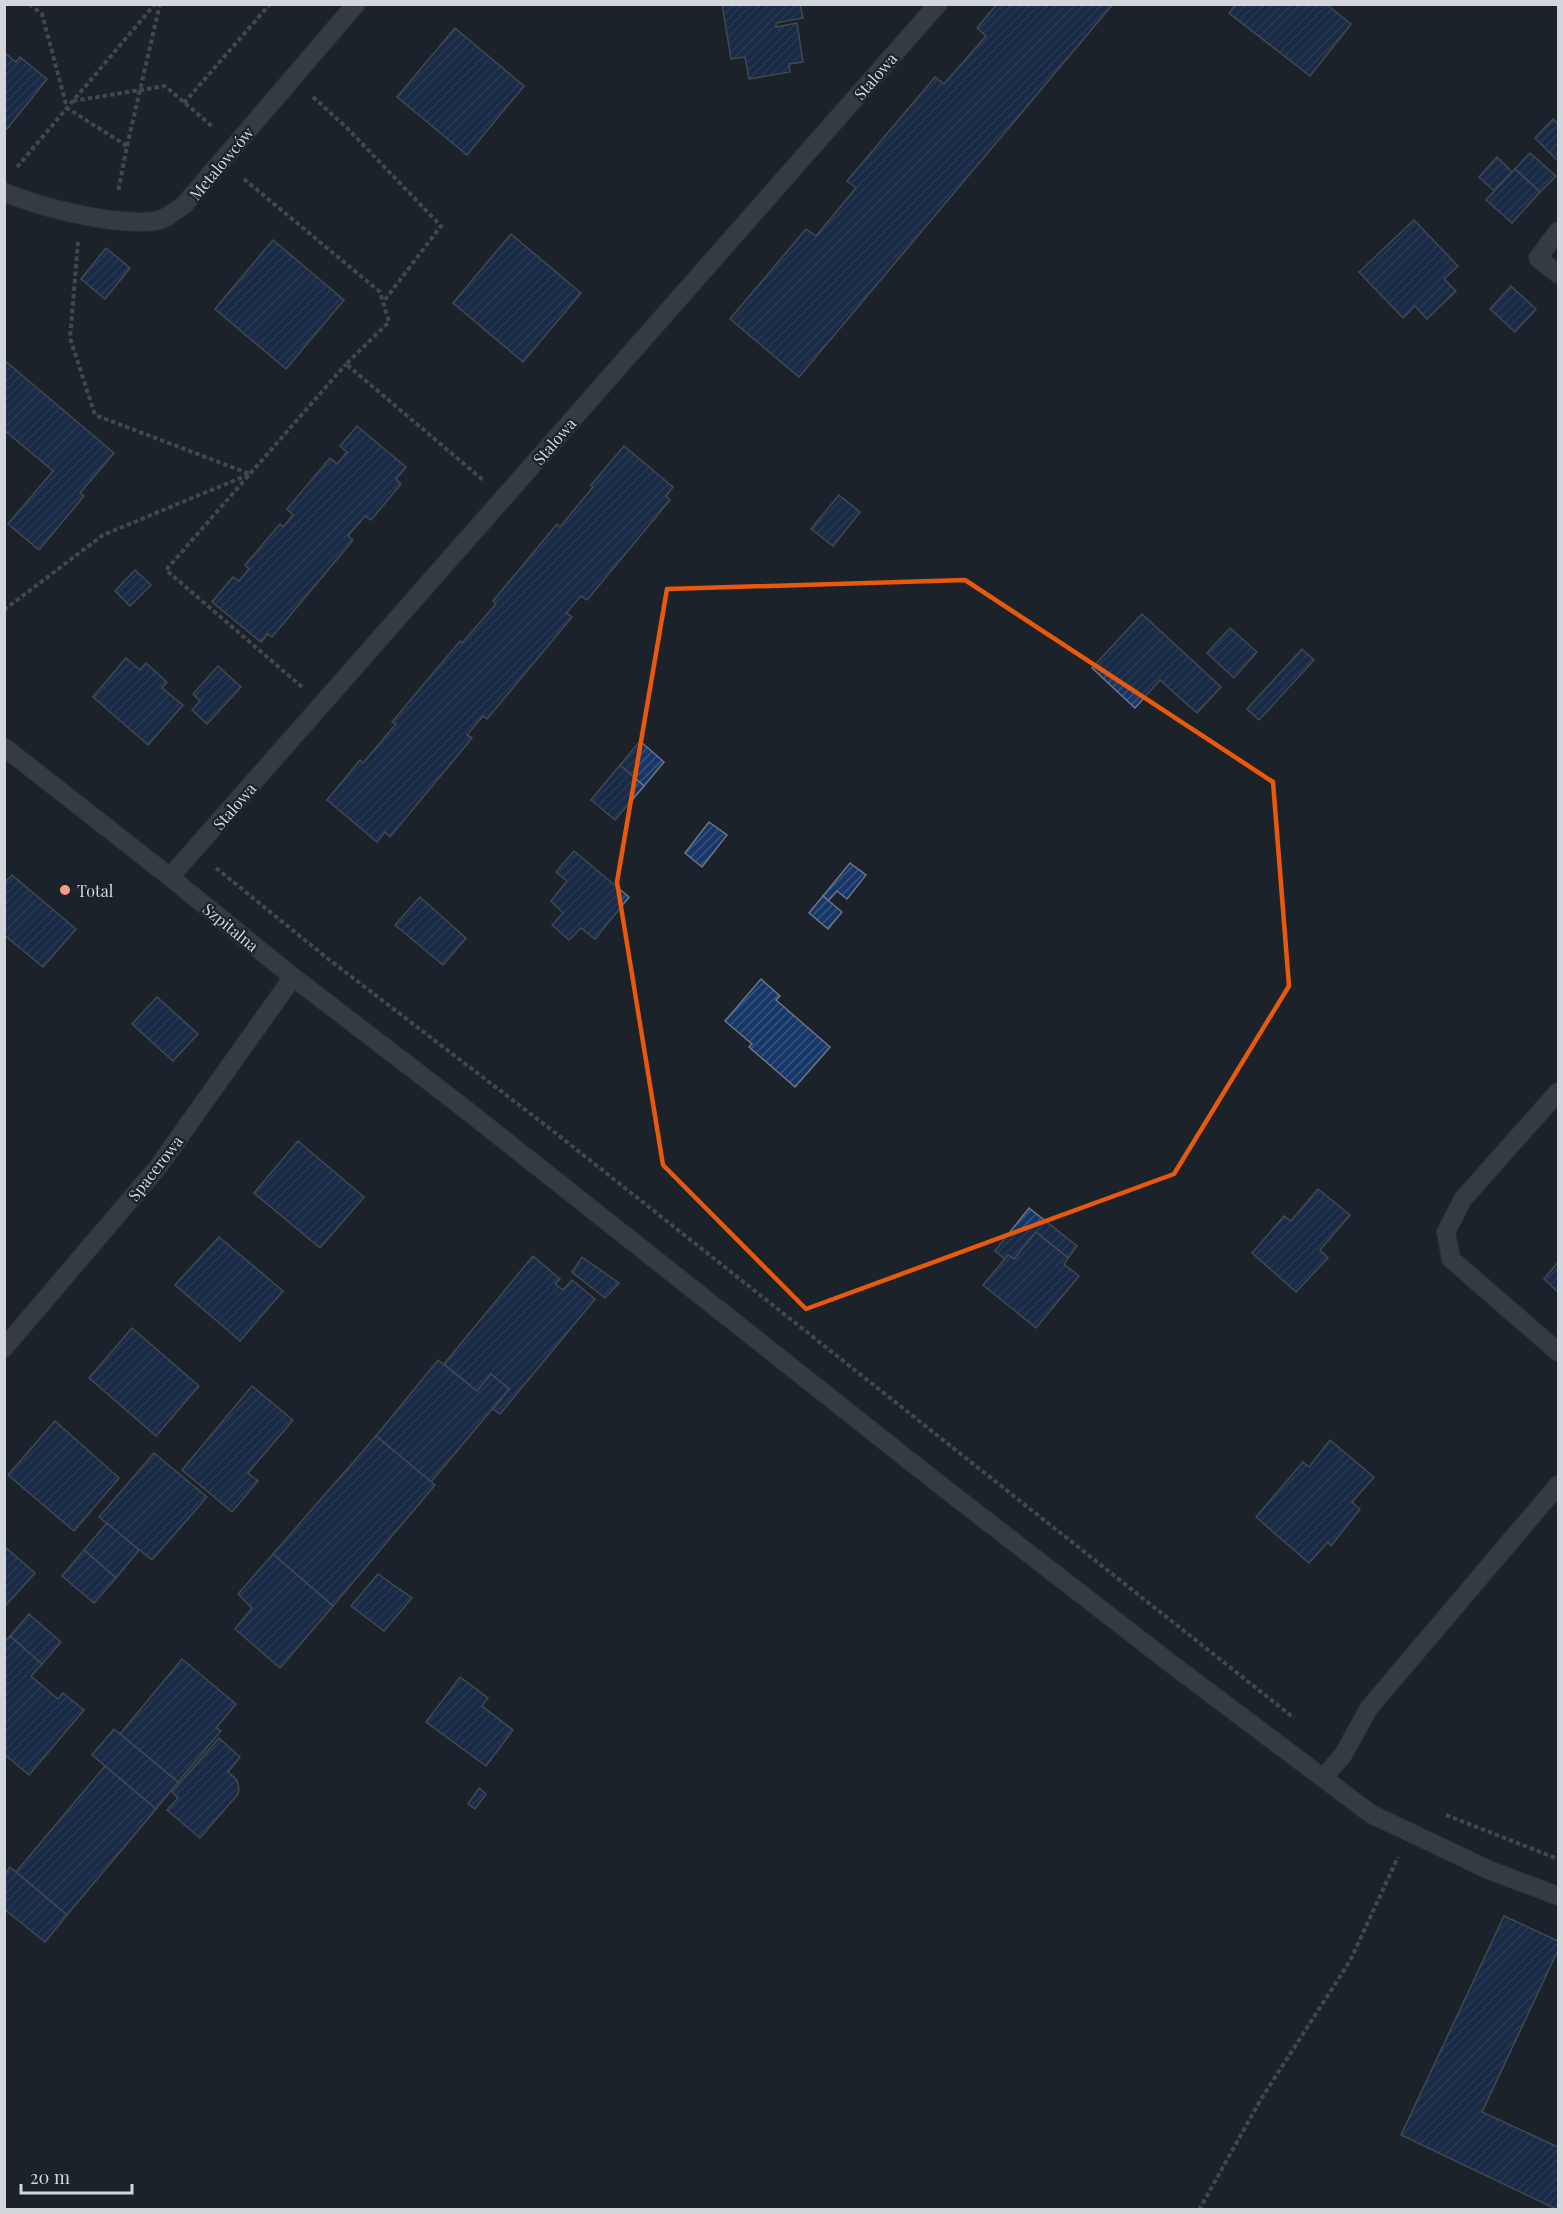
<svg xmlns="http://www.w3.org/2000/svg" width="1563" height="2214" font-family="'Playfair Display',serif">
  <style>
    .building { fill: url(#building-hatch); stroke: #6e7580; stroke-width: 1.5 }
    .lines { fill: none; stroke-linecap: round; stroke-linejoin: round }
    .minor-casing { stroke: #383c43; stroke-width: 20 }
    .path { stroke: #6f747b; stroke-width: 4; stroke-dasharray: 4.5 3; stroke-linecap: butt }
    .minor { stroke: #525963; stroke-width: 18 }
    .marked { fill: none; stroke: #e8590c; stroke-width: 4.5; stroke-linejoin: round }
    .poi-dot { fill: #f49d8b; stroke: #1c222a; stroke-width: 2 }
    .labels { text-anchor: middle; dominant-baseline: central; stroke-width: 4.5; stroke-linejoin: round; paint-order: stroke }
    .street-label { font-size: 16px; fill: #d3d7dc; stroke: #1c222a }
    .poi-label { font-size: 16px; fill: #d3d7dc; stroke: #1c222a; text-anchor: start }
  </style>
  <defs>
    <pattern id="building-hatch" width="6" height="6" patternUnits="userSpaceOnUse" patternTransform="scale(1.5)"><rect width="6" height="6" fill="#173768"/><path d="M-1 1l2-2M0 6l6-6M5 7l2-2" fill="none" stroke="#38537d"/></pattern>
  </defs>
  <rect width="100%" height="100%" fill="#1c222a"/>
  <!-- building -->
  <g class="building">
    <path d="M722 4H800L803 18 776 23V27L797 23 803 62 789 64 790 72 749 79 745 57 731 59Z"/>
    <path d="M997 4H1113L799 377 730 319 806 229 816 236 856 188 847 181 935 77 944 84 986 36 977 28Z"/>
    <path d="M1236 4H1326L1351 24 1310 76 1229 13Z"/>
    <path d="M455 28 524 86 467 155 397 97Z"/>
    <path d="M4 52 16 62 20 57 47 79 7 129 4 127Z"/>
    <path d="M1553 119 1558 124V161L1535 138Z"/>
    <path d="M1530 153 1556 176 1540 192 1515 169Z"/>
    <path d="M1497 157 1512 172 1494 191 1479 177Z"/>
    <path d="M1515 169 1540 192 1512 223 1486 200Z"/>
    <path d="M1414 220 1458 266 1444 279 1456 291 1427 319 1415 306 1403 318 1359 272Z"/>
    <path d="M511 234 581 293 523 362 453 303Z"/>
    <path d="M273 240 344 300 286 369 215 309Z"/>
    <path d="M106 248 130 268 105 299 81 279Z"/>
    <path d="M1511 286 1536 309 1515 332 1490 309Z"/>
    <path d="M4 360 114 453 80 493 84 496 39 550 8 524 53 471 4 430Z"/>
    <path d="M357 426 406 467 396 479 401 484 371 520 365 516 348 536 353 540 272 637 268 634 261 642 212 602 233 577 239 581 249 569 245 565 280 524 283 527 293 515 287 509 330 458 337 464 347 452 340 446Z"/>
    <path d="M624 446 673 487 666 496 670 500 587 600 581 596 566 613 572 617 487 719 483 716 467 735 472 738 390 837 385 832 377 842 327 800 360 760 363 763 396 724 392 722 460 641 462 643 496 604 493 601 557 524 560 527 593 487 591 485Z"/>
    <path d="M839 495 860 512 833 546 811 529Z"/>
    <path d="M135 570 151 585 130 606 115 591Z"/>
    <path d="M1142 614 1221 687 1197 713 1160 680 1135 708 1092 668Z"/>
    <path d="M1230 628 1257 652 1234 678 1207 653Z"/>
    <path d="M1302 649 1314 660 1259 720 1247 709Z"/>
    <path d="M126 658 140 670 146 663 167 682 162 688 183 705 148 745 93 697Z"/>
    <path d="M218 666 241 687 207 724 192 710 200 701 193 694Z"/>
    <path d="M640 741 664 762 644 786 620 765Z"/>
    <path d="M620 765 644 786 615 820 591 800Z"/>
    <path d="M709 822 727 835 702 867 685 853Z"/>
    <path d="M574 851 629 897 595 939 581 928 569 940 552 925 563 913 551 901 567 881 556 872Z"/>
    <path d="M850 863 866 875 847 899 837 891 828 901 823 896Z"/>
    <path d="M12 875 76 929 43 967 4 935V883Z"/>
    <path d="M823 896 842 912 828 929 809 913Z"/>
    <path d="M420 897 466 938 443 965 395 925Z"/>
    <path d="M761 979 780 996 776 1000 830 1047 795 1087 749 1047 752 1044 725 1021Z"/>
    <path d="M157 997 198 1034 173 1061 132 1024Z"/>
    <path d="M298 1141 364 1197 320 1248 254 1193Z"/>
    <path d="M1318 1189 1350 1215 1320 1250 1328 1258 1296 1292 1252 1253 1284 1216 1291 1221Z"/>
    <path d="M1029 1208 1077 1246 1068 1258 1036 1232 1014 1259 1008 1255 1005 1259 995 1251Z"/>
    <path d="M1036 1232 1068 1258 1064 1264 1079 1276 1036 1328 983 1285 1008 1255 1014 1259Z"/>
    <path d="M219 1237 283 1291 240 1341 175 1285Z"/>
    <path d="M533 1256 560 1279 555 1284 563 1290 572 1280 595 1299 500 1414 493 1409 509 1389 491 1374 477 1391 444 1364Z"/>
    <path d="M582 1257 619 1283 605 1298 572 1272Z"/>
    <path d="M1558 1262V1292L1544 1279Z"/>
    <path d="M132 1328 199 1386 156 1436 89 1378Z"/>
    <path d="M438 1360 477 1391 491 1374 509 1389 431 1482 376 1436Z"/>
    <path d="M252 1386 293 1420 248 1473 258 1481 232 1512 182 1470Z"/>
    <path d="M55 1421 119 1478 74 1531 8 1475Z"/>
    <path d="M376 1436 435 1485 333 1606 273 1554Z"/>
    <path d="M1330 1440 1374 1477 1352 1502 1360 1509 1331 1546 1328 1542 1309 1563 1256 1517 1303 1462 1309 1467Z"/>
    <path d="M154 1453 207 1497 152 1560 99 1517Z"/>
    <path d="M107 1523 139 1550 116 1578 84 1550Z"/>
    <path d="M4 1546 35 1573 4 1607Z"/>
    <path d="M84 1550 116 1578 94 1603 62 1576Z"/>
    <path d="M273 1554 333 1606 280 1668 235 1629 252 1608 238 1594Z"/>
    <path d="M378 1574 412 1598 384 1631 351 1606Z"/>
    <path d="M29 1614 61 1642 42 1664 10 1636Z"/>
    <path d="M10 1636 42 1664 31 1676 58 1699 63 1693 84 1710 29 1775 4 1754V1642Z"/>
    <path d="M182 1659 236 1704 216 1728 221 1731 178 1782 120 1734Z"/>
    <path d="M460 1677 488 1698 482 1706 513 1730 486 1766 426 1722Z"/>
    <path d="M114 1729 178 1782 156 1809 92 1755Z"/>
    <path d="M219 1738 240 1757 228 1772 237 1780 239 1789 238 1794 200 1838 167 1810 178 1798 172 1792Z"/>
    <path d="M105 1766 156 1809 67 1915 16 1872Z"/>
    <path d="M479 1788 486 1794 475 1809 468 1804Z"/>
    <path d="M10 1867 67 1915 45 1942 4 1909V1875Z"/>
    <path d="M1504 1916 1558 1941V1950L1482 2112 1558 2147V2210L1401 2135Z"/>
  </g>
  <g class="lines">
    <defs>
      <g id="minor">
        <path d="M4 192C41 208 115 226 155 221 165 220 176 210 184 205L356 4"/>
        <path d="M1558 231 1538 258 1558 274"/>
        <path d="M4 747 170 877 293 977 460 1105 930 1477 1174 1666 1371 1814 1489 1870 1558 1896"/>
        <path d="M170 877 938 4"/>
        <path d="M1558 1092 1463 1199 1446 1232 1451 1259 1558 1352"/>
        <path d="M4 1348 158 1167 293 977"/>
        <path d="M1323 1778 1343 1755 1369 1708 1558 1485"/>
      </g>
    </defs>
    <!-- minor casing -->
    <use href="#minor" class="minor-casing"/>
    <!-- path -->
    <g class="path">
      <path d="M29 4 42 14 67 108 127 146 118 192"/>
      <path d="M313 97 347 128 441 226 384 301"/>
      <path d="M73 101 165 86 214 128"/>
      <path d="M184 103 270 4"/>
      <path d="M127 146 160 4"/>
      <path d="M17 167 155 4"/>
      <path d="M244 179 380 292 389 322 346 364 483 480"/>
      <path d="M4 610 103 535 250 474 95 415 70 338 78 242"/>
      <path d="M302 687 166 570 346 364"/>
      <path d="M216 868 327 958 553 1131 1294 1718"/>
      <path d="M1446 1815 1558 1859"/>
      <path d="M1199 2210 1261 2099 1350 1961 1398 1857"/>
    </g>
    <!-- minor -->
    <use href="#minor" class="minor"/>
  </g>
  <!-- marked area -->
  <path d="M0 0H1563V2214H0ZM965 580 1273 782 1289 986 1174 1174 806 1309 663 1165 617 882 667 589Z" fill="#1c222a" fill-opacity=".55" fill-rule="evenodd"/>
  <path class="marked" d="M965 580 1273 782 1289 986 1174 1174 806 1309 663 1165 617 882 667 589Z"/>
  <!-- markers -->
  <circle class="poi-dot" cx="65" cy="890" r="6"/>
  <g class="labels">
    <!-- street labels -->
    <g class="street-label">
      <text transform="translate(875 76) rotate(-49)">Stalowa</text>
      <text transform="translate(221 163) rotate(-50)">Metalowców</text>
      <text transform="translate(554 441) rotate(-49)">Stalowa</text>
      <text transform="translate(234 806) rotate(-49)">Stalowa</text>
      <text transform="translate(231 927) rotate(39)">Szpitalna</text>
      <text transform="translate(155 1168) rotate(-52)">Spacerowa</text>
    </g>
    <!-- poi labels -->
    <g class="poi-label">
      <text x="77" y="890">Total</text>
    </g>
  </g>
  <!-- border -->
  <rect width="1563" height="2214" fill="none" stroke="#d3d7dc" stroke-width="12"/>
  <!-- scale -->
  <path d="M21 2184v9h111v-9" fill="none" stroke="#d3d7dc" stroke-width="3"/>
  <text x="30" y="2184" font-size="18" fill="#d3d7dc" stroke="#1c222a" stroke-width="4.5" paint-order="stroke">20 m</text>
</svg>
